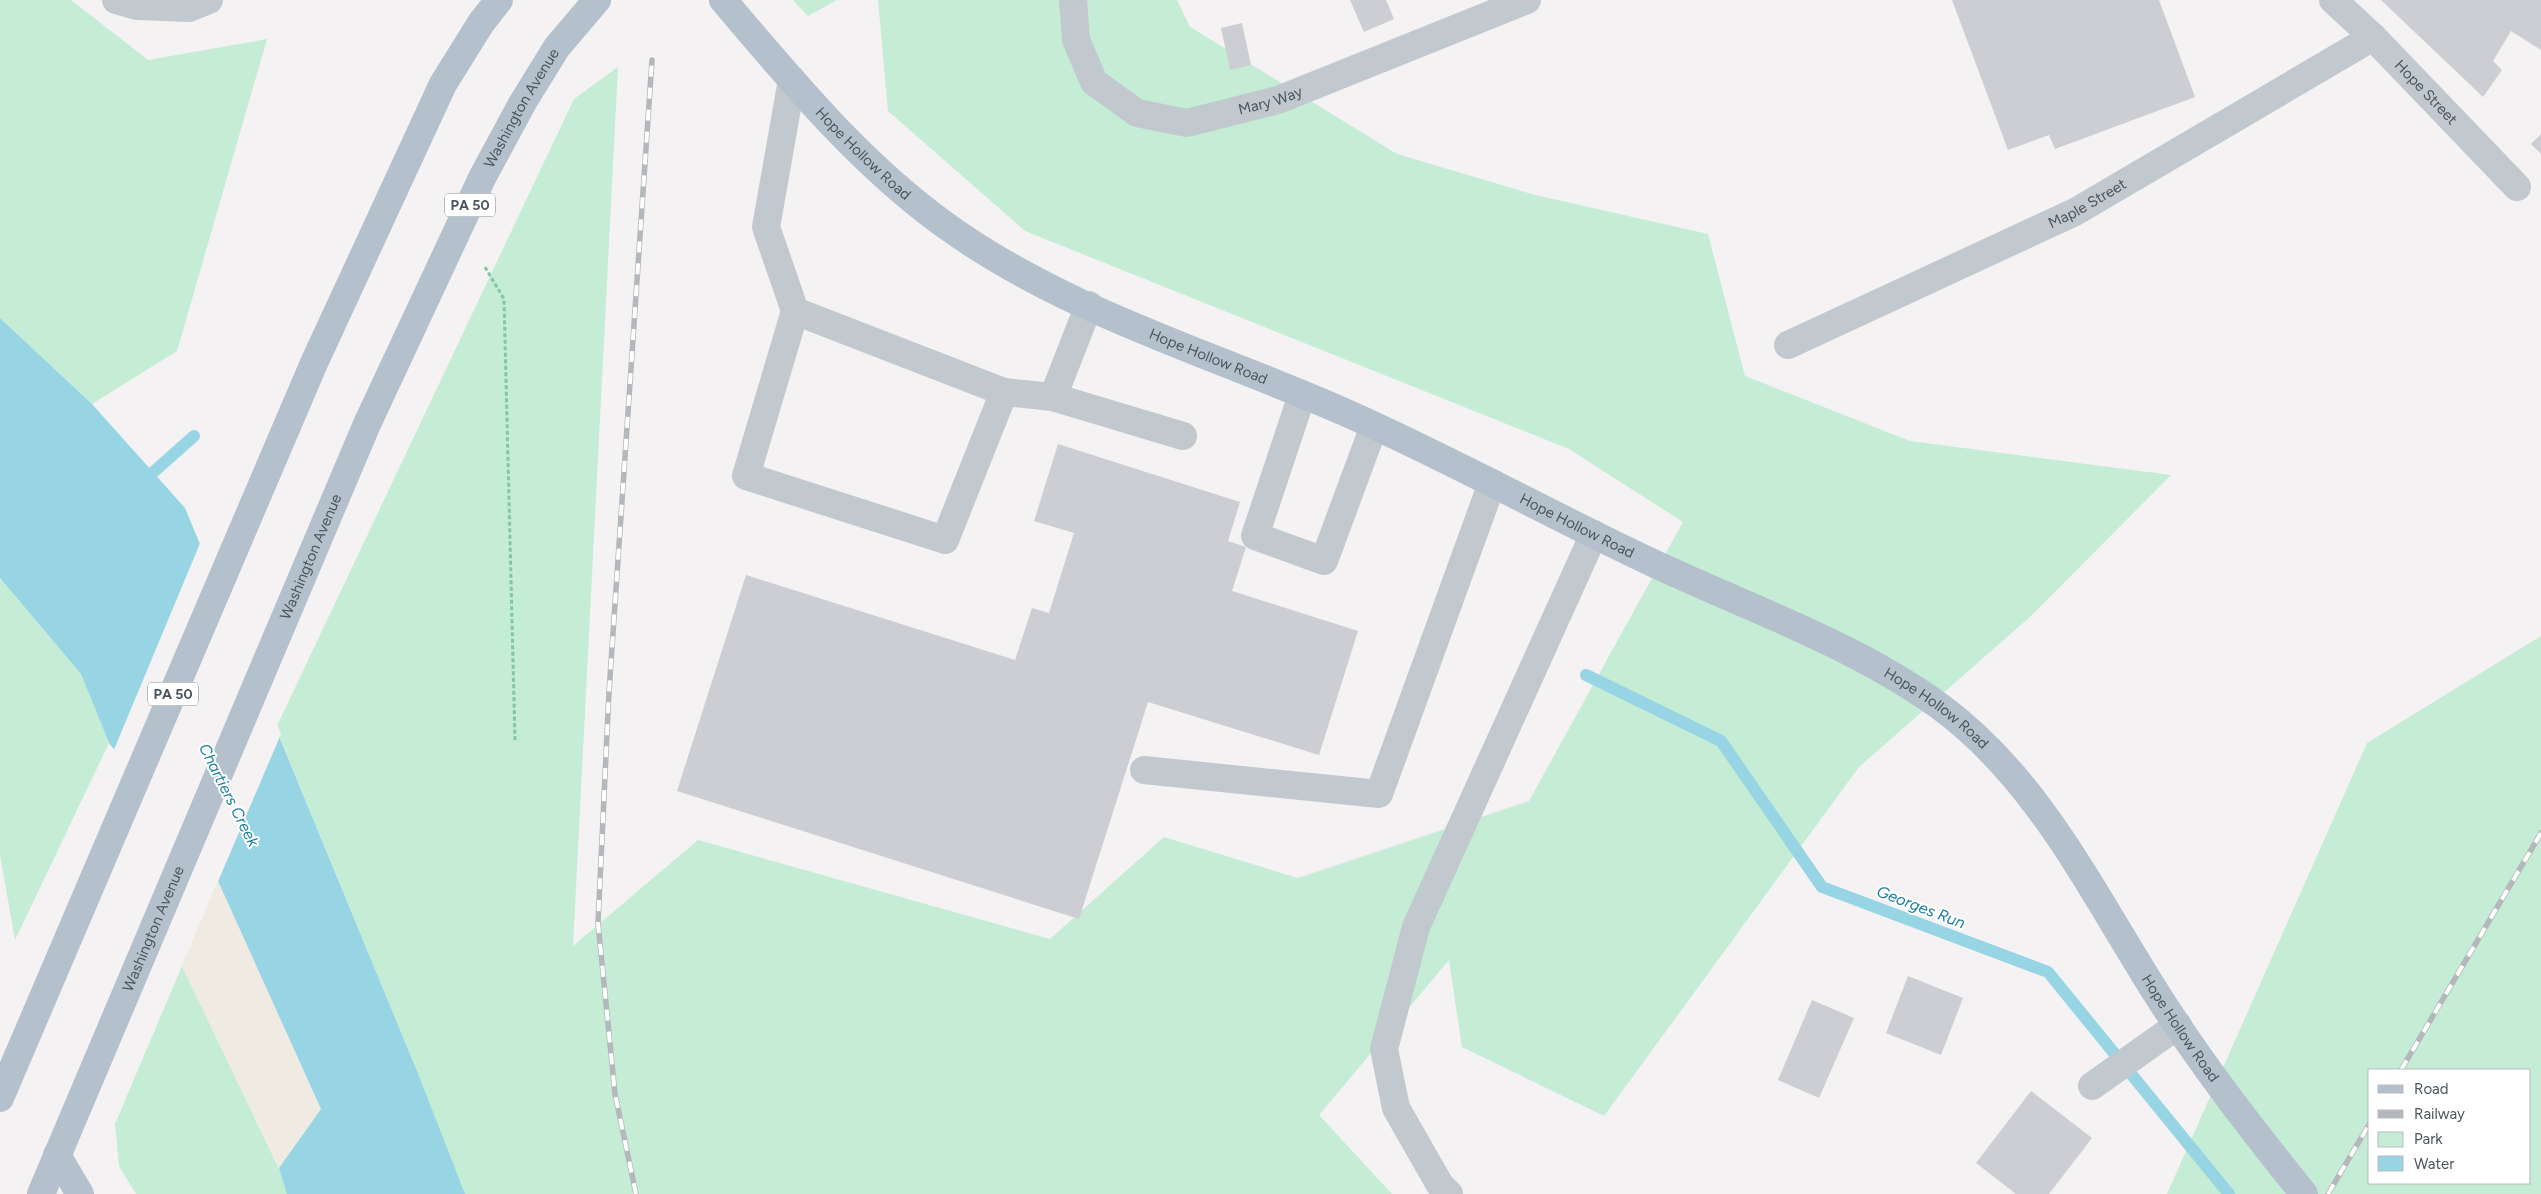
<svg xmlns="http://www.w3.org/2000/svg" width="2541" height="1194" font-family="Figtree,sans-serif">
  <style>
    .green { fill: #c5ecd4; fill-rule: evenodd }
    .sand { fill: #f0ebe2 }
    .water { fill: #97d5e5 }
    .pier { fill: #f4f2f2 }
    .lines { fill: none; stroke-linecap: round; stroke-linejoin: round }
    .stream { stroke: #97d5e5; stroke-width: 12 }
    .building { fill: #ccced3 }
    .path { stroke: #80c7a4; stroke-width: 3; stroke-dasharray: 4 2.5; stroke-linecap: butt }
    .minor { stroke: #c1c9cf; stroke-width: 28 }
    .major { stroke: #b4c1cd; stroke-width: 28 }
    .rail-casing { stroke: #b4b7bb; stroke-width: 5.5 }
    .rail { stroke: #fff; stroke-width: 4; stroke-dasharray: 11; stroke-linecap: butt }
    .labels { text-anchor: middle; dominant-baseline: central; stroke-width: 4; stroke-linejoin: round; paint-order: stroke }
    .shield { fill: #fff; stroke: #81888e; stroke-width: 1 }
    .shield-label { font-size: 14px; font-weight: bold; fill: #4b555e }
    .street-label { font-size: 15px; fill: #4b555e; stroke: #fff }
    .water-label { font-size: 16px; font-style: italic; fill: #1a7f9b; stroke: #fff }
  </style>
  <rect width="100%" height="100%" fill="#f4f2f2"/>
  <!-- green -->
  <g class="green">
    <path d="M0 0H71L148 60 267 39 177 351 92 404 0 318Z"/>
    <path d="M793 0H837L808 16Z"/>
    <path d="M878 0H1177L1190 27 1397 154 1535 195 1708 234 1745 376 1910 441 2171 475 2031 616 1859 767 1604 1116 1462 1047 1449 960 1319 1115 1392 1194H463L419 1076 276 728 574 99 618 67 573 946 698 840 1050 939 1164 837 1298 878 1529 801 1683 522 1569 449 1025 231 888 111Z"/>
    <path d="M0 578 81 674 109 743 15 940 0 855Z"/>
    <path d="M2541 636V1194H2167L2367 743ZM2370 1070H2530V1183H2370Z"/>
    <path d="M182 966 291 1194H136L119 1166 115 1124Z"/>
  </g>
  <!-- sand -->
  <path class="sand" d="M218 880 321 1109 279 1168 182 966Z"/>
  <!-- water -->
  <path class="water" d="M0 318 92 404 185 508 419 1076 465 1194H287L279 1168 321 1109 218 881 109 743 81 674 0 578Z"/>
  <!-- pier -->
  <path class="pier" d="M201 541 281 734 217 884 113 752Z"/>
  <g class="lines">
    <!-- stream -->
    <g class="stream">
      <path d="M140 484 194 436"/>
      <path d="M1586 675 1721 741 1822 887 2048 972 2229 1194"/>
    </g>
  </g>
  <!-- building -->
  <g class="building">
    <path d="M1350 0H1386L1394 19 1364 32Z"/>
    <path d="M1952 0H2159L2195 97 2055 149 2049 135 2008 150Z"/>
    <path d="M2381 0H2541V50L2511 31 2493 61 2502 70 2483 97Z"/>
    <path d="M1242 23 1251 65 1230 70 1221 28Z"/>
    <path d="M2541 134V154L2531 144Z"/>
    <path d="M1058 444 1240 502 1228 541 1246 547 1232 591 1358 631 1319 755 1148 702 1079 919 677 791 746 575 1015 660 1032 608 1049 613 1074 533 1034 521Z"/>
    <path d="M1908 976 1963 998 1941 1055 1886 1033Z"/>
    <path d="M1812 1000 1854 1018 1819 1098 1778 1080Z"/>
    <path d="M2031 1091 2092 1138 2049 1194H2016L1976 1163Z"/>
  </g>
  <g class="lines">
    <!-- path -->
    <path class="path" d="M485 267 504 299 515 741"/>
    <!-- minor -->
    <g class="minor">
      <path d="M116 0 137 6 189 8 209 0"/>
      <path id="s1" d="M1073 0 1076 40 1094 82 1137 113 1187 123 1278 100 1527 0"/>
      <path id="s2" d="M2333 0 2373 37 2517 187"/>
      <path d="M792 80 766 227 795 311 1004 392 1053 397 1089 305"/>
      <path d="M795 311 746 476 945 540 1004 392"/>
      <path id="s3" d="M1788 345 2075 212 2373 37"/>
      <path d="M1302 395 1255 536 1324 561 1374 426"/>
      <path d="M1053 397 1183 436"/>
      <path d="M1144 770 1379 794 1492 483"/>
      <path d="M2092 1086 2178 1025"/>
      <path d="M1449 1194 1440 1185 1396 1108 1384 1049 1416 927 1594 534"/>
    </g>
    <!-- major -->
    <g class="major">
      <path id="s4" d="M723 0C791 80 859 163 945 225 1064 311 1210 353 1342 411 1449 458 1550 515 1655 564 1749 608 1853 644 1938 705 2036 776 2090 888 2153 988 2198 1060 2250 1127 2304 1194"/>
      <path d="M0 1098 314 363 443 84 481 23 499 0"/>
      <path d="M57 1155 80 1194"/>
      <path id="s5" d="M41 1194 367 424 482 178 523 102 557 47 597 0"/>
    </g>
    <defs>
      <g id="rail">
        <path d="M2401 1070 2541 833"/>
        <path d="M636 1194 615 1094 598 923 609 692 652 60"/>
        <path d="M2328 1194 2370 1123"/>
      </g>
    </defs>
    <!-- rail casing -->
    <use href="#rail" class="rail-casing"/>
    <!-- rail -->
    <use href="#rail" class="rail"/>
  </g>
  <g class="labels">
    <!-- shield labels -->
    <g class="shield">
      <rect x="445" y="193.5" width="50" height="23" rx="4"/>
      <rect x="148" y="682.5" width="50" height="23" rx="4"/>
    </g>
    <g class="shield-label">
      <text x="470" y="205">PA 50</text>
      <text x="173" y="694">PA 50</text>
    </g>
    <!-- street labels -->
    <g class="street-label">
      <text stroke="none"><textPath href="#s2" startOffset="131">Hope Street</textPath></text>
      <text stroke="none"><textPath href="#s1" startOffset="276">Mary Way</textPath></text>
      <text stroke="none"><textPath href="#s5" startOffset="1188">Washington Avenue</textPath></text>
      <text stroke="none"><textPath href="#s4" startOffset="208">Hope Hollow Road</textPath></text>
      <text stroke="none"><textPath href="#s3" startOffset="331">Maple Street</textPath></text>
      <text stroke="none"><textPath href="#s4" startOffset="612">Hope Hollow Road</textPath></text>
      <text stroke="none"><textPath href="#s4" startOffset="1018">Hope Hollow Road</textPath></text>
      <text stroke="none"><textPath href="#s5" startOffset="692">Washington Avenue</textPath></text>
      <text stroke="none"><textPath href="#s4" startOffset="1422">Hope Hollow Road</textPath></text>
      <text stroke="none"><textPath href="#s5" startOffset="288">Washington Avenue</textPath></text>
      <text stroke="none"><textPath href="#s4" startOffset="1828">Hope Hollow Road</textPath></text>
    </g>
    <!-- water labels -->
    <g class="water-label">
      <text transform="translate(229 795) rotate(63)">Chartiers Creek</text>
      <text transform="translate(1921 907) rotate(21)">Georges Run</text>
    </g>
  </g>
  <!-- legend -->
  <rect x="2368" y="1069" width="162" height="115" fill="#ffffff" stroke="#b7bbbf"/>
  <rect x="2378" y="1085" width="25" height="8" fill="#b4c1cd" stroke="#b7bbbf"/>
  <text x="2414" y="1094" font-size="15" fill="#4b555e">Road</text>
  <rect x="2378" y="1110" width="25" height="8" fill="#b4b7bb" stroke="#b7bbbf"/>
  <text x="2414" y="1119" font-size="15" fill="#4b555e">Railway</text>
  <rect x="2378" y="1132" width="25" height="15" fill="#c5ecd4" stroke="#b7bbbf"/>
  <text x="2414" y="1144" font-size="15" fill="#4b555e">Park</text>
  <rect x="2378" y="1156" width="25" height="15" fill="#97d5e5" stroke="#b7bbbf"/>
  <text x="2414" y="1169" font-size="15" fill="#4b555e">Water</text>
</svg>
